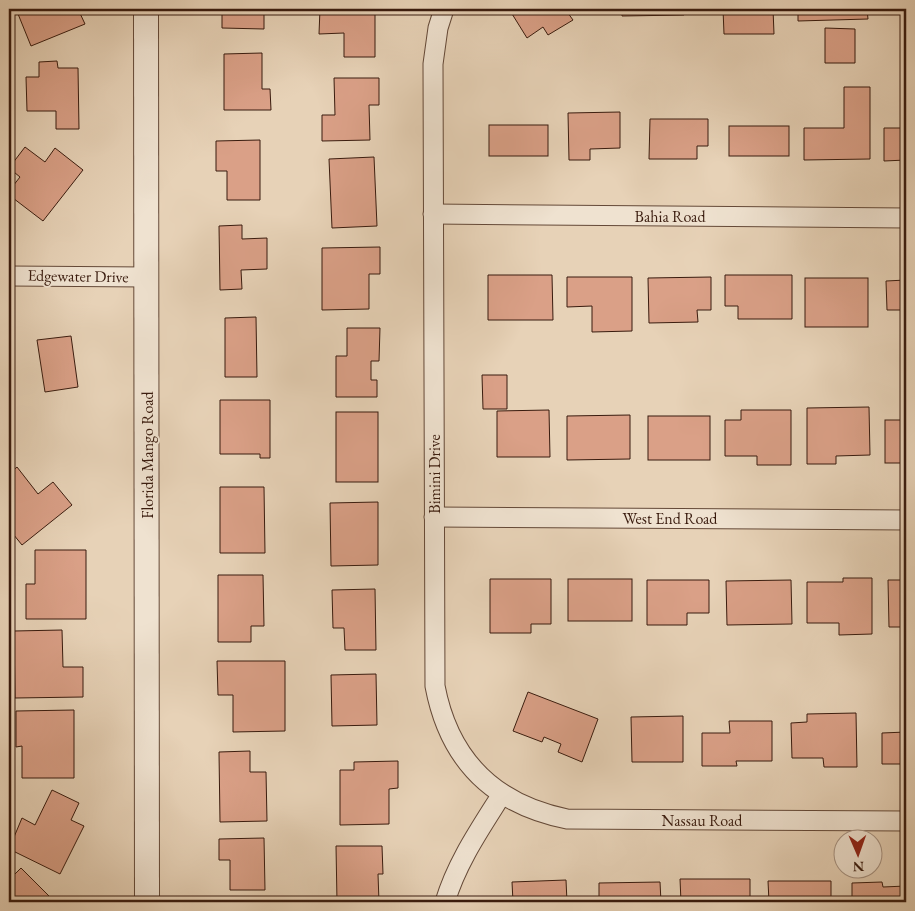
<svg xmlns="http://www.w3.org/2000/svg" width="915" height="911" font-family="'EB Garamond',serif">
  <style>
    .building { fill: #daa087; stroke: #391b0e }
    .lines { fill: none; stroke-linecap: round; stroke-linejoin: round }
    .minor-casing { stroke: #644938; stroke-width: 21 }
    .tertiary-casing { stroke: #644938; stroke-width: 26 }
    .minor { stroke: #efe2d0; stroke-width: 19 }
    .tertiary { stroke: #efe2d0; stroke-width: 24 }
    .labels { text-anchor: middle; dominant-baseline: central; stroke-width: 4; stroke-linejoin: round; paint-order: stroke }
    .street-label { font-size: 16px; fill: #391b0e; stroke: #efe2d0 }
  </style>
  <rect width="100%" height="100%" fill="#e7d2b7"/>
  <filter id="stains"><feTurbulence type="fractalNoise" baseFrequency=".004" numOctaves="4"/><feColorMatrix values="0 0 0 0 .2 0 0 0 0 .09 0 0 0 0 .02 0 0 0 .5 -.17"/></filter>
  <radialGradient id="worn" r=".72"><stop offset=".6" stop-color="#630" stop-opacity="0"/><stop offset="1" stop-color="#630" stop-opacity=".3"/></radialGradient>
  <!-- building -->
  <g class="building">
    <path d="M16 9H78L85 24 31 46Z"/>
    <path d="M222 9H264V29L222 28Z"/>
    <path d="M320 9H375V57H344V33L319 34Z"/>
    <path d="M509 9H565L573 20 548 35 543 27 527 38Z"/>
    <path d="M622 9H684V15L622 16Z"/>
    <path d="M723 9H773L774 34H724Z"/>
    <path d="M798 9H867L868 19 798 21Z"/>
    <path d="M825 28 855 29V63H825Z"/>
    <path d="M262 53V89H270L271 110H224V54Z"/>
    <path d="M57 61 58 68H78L79 129H56V111H27L26 77H39V62Z"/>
    <path d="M334 78H379V105H369L370 140 322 141V115H335Z"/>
    <path d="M844 87H870V159L804 160V128H844Z"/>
    <path d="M620 112V148L590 149V160H569L568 113Z"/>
    <path d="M902 117H906V160L884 161V128H902Z"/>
    <path d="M650 119H708V146H697V159H649Z"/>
    <rect x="489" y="125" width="59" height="31"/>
    <rect x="729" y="126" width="60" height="30"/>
    <path d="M260 140V200H227V171H216V141Z"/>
    <path d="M25 147 45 162 55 148 83 170 43 221 9 195V191L20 177 9 168Z"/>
    <path d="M374 157 377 226 332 228 329 159Z"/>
    <path d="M242 225V239L267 238V269L241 270 242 289 220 290 219 226Z"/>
    <path d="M380 247V274H369V309L322 310V248Z"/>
    <path d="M488 275H552L553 320H488Z"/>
    <path d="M725 275H792V319H738V306H725Z"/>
    <path d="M567 277H632V331L592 332V306L567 307Z"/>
    <path d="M711 277V310H697L698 322 649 323 648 278Z"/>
    <rect x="805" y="278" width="63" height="49"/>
    <path d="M906 280V310H887L886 281Z"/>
    <path d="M256 317 257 377H225V318Z"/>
    <path d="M347 328H380L379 361H371V380H377V397H336V356H347Z"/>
    <path d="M71 336 78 387 45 392 37 340Z"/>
    <path d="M482 375H507V409H483Z"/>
    <path d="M220 400H270V458H260V454H220Z"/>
    <path d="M869 407 870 455 836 456V464H807V408Z"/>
    <path d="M549 410 550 457H497V411Z"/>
    <path d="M741 410H791V465H757V456H725V420H741Z"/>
    <rect x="336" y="412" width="42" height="70"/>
    <path d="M630 415V459L567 460V416Z"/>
    <rect x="648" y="416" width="62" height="44"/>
    <rect x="885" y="420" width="21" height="43"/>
    <path d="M17 467 38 494 53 482 72 505 22 545 9 529V474Z"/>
    <path d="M220 487H264L265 553H220Z"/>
    <path d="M378 502V565L331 566 330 503Z"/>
    <path d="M35 550H86V619H26V584H35Z"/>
    <path d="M218 575H263L264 626H251V642H218Z"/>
    <path d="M843 578H872V634L839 635V623H807V582H843Z"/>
    <path d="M490 579H551V624H531V633H490Z"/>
    <rect x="568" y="579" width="64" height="42"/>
    <path d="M647 580H709V613H687V625H647Z"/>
    <path d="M791 580 792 624 727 625 726 581Z"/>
    <path d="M888 580H906V627H889Z"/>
    <path d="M375 589 376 650H345L344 628H333L332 590Z"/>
    <path d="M62 630 63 667H83V697L15 698 14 631Z"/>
    <path d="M217 661H285V731L233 732V695H218Z"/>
    <path d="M376 674 377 725 332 726 331 675Z"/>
    <path d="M528 692 598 719 582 762 558 752 561 744 544 737 542 742 513 731Z"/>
    <path d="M74 710V778H22V746L16 747V711Z"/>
    <path d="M856 713 857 767H824L823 758H792L791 723 807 722V714Z"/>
    <path d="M683 716V762H632L631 717Z"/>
    <path d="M729 721H772V761H736L737 766H702V733H730Z"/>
    <path d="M906 732V764H882V733Z"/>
    <path d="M250 751V772H266L267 821 220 822 219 752Z"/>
    <path d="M398 761V788L389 789V824L340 825V770H354V762Z"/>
    <path d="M52 790 79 803 71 820 84 826 60 874 9 849 22 818 35 825Z"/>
    <path d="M264 838 265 890H230V860H219V839Z"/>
    <path d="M336 846H382L383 874H378L379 902H337Z"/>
    <path d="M21 868 55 902H9V880Z"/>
    <path d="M680 879H750V902H681Z"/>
    <path d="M566 880 567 902H513L512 882Z"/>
    <path d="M768 881H831V902H769Z"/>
    <path d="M660 882 661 902H599V883Z"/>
    <path d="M882 882 883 887 906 886V902H852V883Z"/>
  </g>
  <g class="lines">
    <defs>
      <g id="minor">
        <path d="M444 9 438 28 433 64 435 686C449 760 493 804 567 819L906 821"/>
        <path d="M433 214 906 218"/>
        <path d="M9 276 146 277"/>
        <path d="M434 517 906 520"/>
        <path d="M445 902C457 862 480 829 502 794"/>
      </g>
      <path id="tertiary" d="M146 9 147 902"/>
    </defs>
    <!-- minor casing -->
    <use href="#minor" class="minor-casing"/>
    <!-- tertiary casing -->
    <use href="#tertiary" class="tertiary-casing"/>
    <!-- minor -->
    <use href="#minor" class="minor"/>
    <!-- tertiary -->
    <use href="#tertiary" class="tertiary"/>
  </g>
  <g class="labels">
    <!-- street labels -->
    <g class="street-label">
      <text x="670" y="216">Bahia Road</text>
      <text transform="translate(78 276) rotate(1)">Edgewater Drive</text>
      <text transform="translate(147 455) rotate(-90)">Florida Mango Road</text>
      <text transform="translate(434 474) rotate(-90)">Bimini Drive</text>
      <text x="670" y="518">West End Road</text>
      <text x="702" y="820">Nassau Road</text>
    </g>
  </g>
  <!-- margin -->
  <rect width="915" height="911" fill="none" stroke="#e7d2b7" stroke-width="30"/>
  <rect x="10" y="10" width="895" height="891" fill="none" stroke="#391b0e" stroke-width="2.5"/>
  <rect x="15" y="15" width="885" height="881" fill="none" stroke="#391b0e"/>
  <!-- north arrow -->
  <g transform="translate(858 854) rotate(178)"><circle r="24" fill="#efe2d0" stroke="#a69282"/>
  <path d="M0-4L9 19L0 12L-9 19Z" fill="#8f2418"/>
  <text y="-8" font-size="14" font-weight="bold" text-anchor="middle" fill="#391b0e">N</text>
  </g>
  <rect width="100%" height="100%" filter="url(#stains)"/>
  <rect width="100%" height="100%" fill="url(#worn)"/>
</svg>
